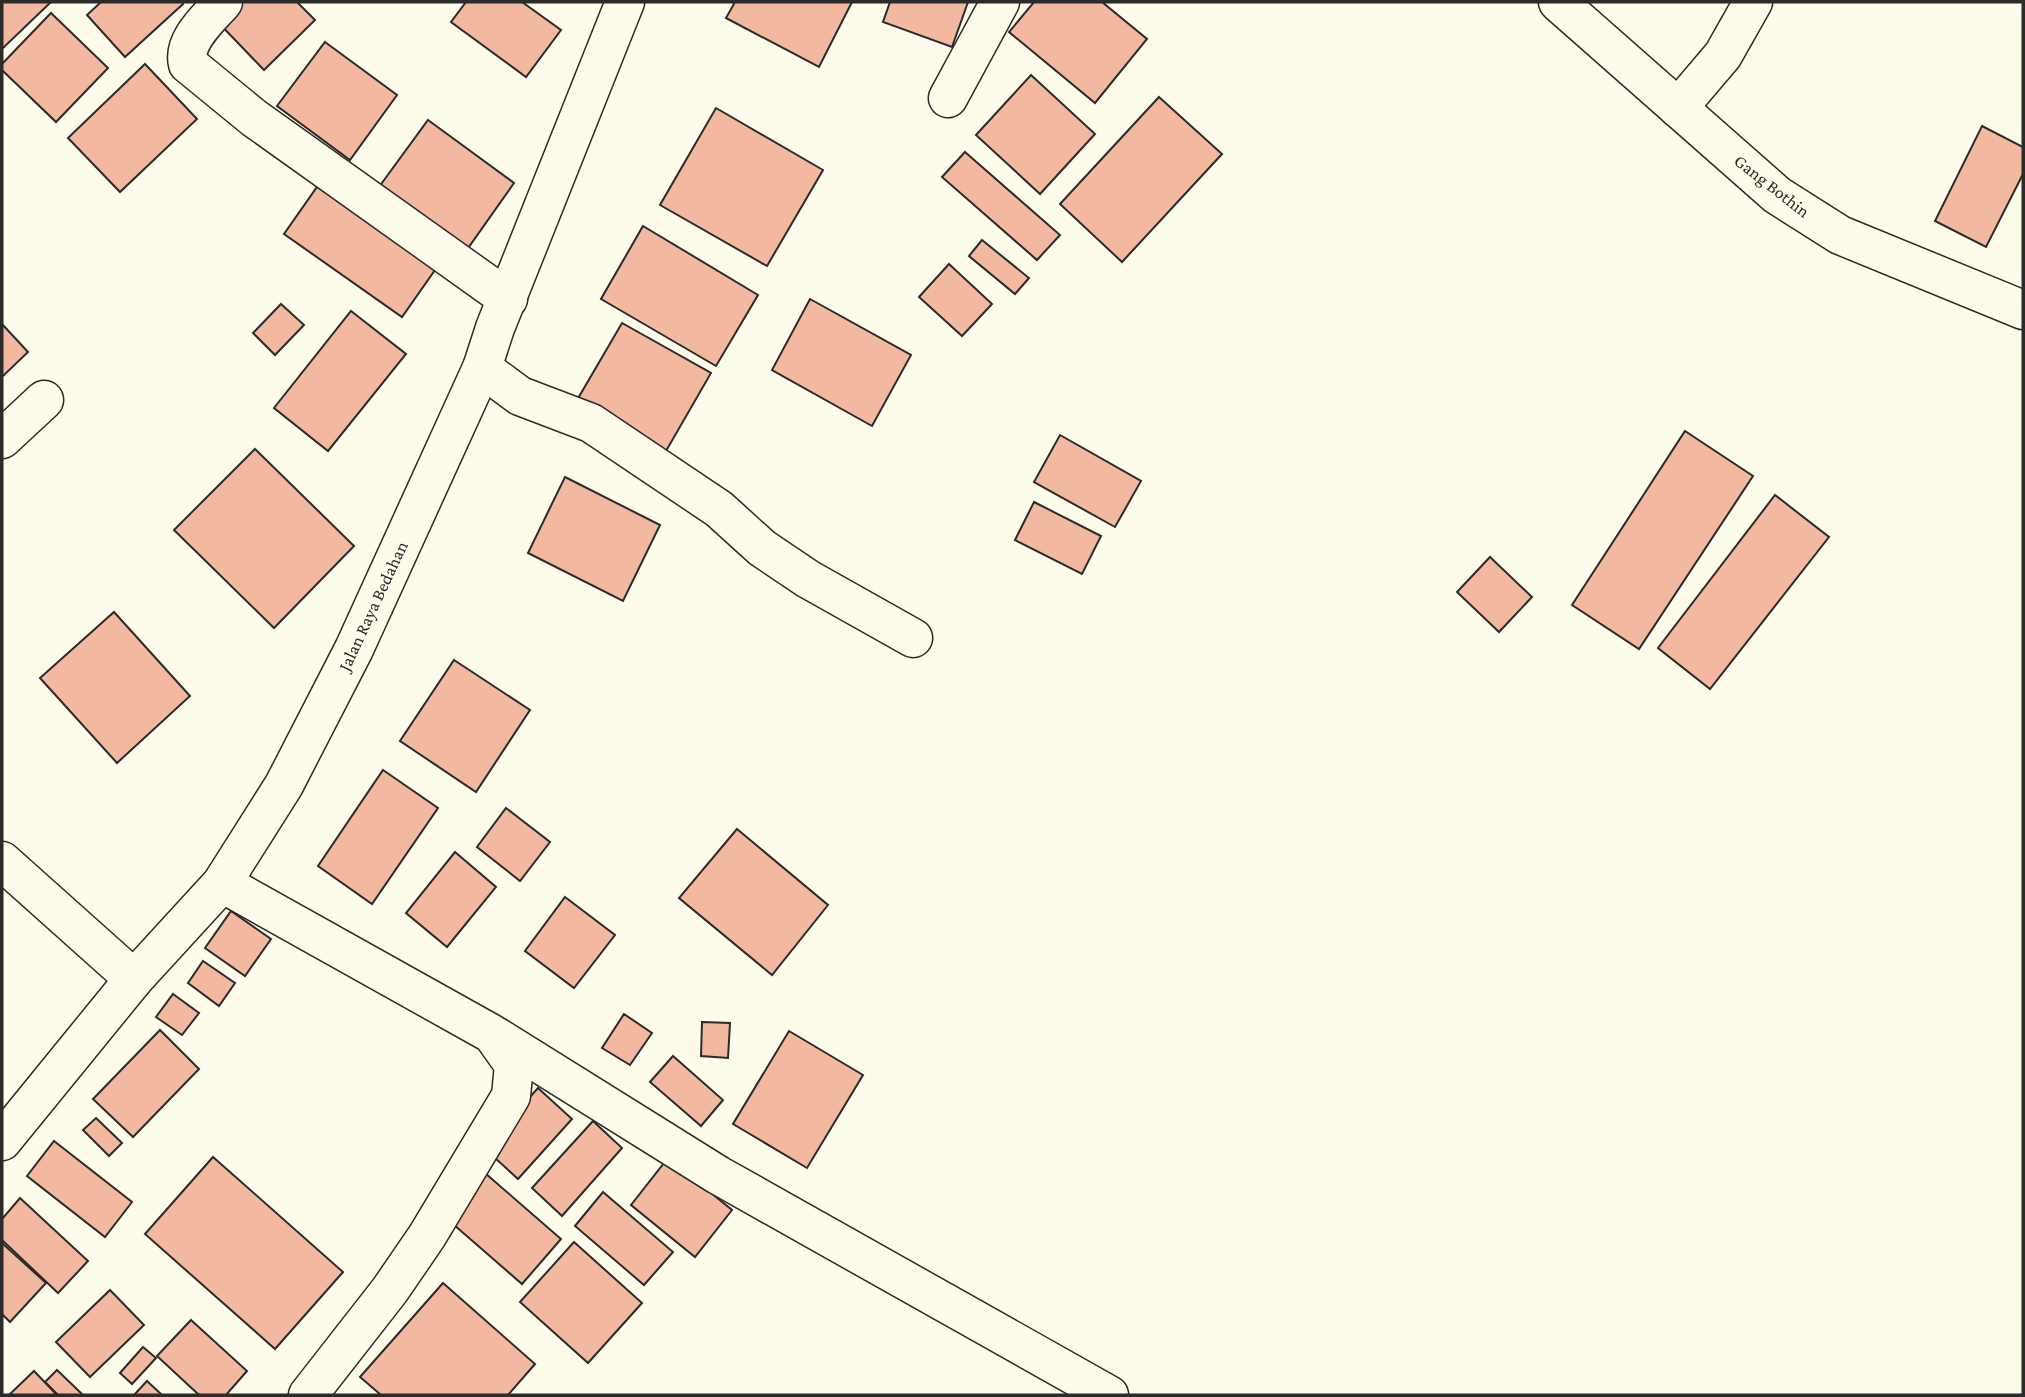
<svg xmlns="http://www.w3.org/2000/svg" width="2025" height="1397" font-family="'Crimson Pro',serif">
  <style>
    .building { fill: #f2b8a0; stroke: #2b2b2b; stroke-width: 2 }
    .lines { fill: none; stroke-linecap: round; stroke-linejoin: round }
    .minor-casing { stroke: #2b2b2b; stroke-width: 41 }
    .minor { stroke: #fdfbea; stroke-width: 38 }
    .labels { text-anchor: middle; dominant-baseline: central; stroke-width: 5; stroke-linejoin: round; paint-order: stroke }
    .street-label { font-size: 18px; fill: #2b2b2b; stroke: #fdfbea }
  </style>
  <rect width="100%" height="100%" fill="#fdfbea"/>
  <!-- building -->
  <g class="building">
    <path d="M2 2H51L2 49Z"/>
    <path d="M101 2H182L183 4 125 57 87 15Z"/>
    <path d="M229 2H297L315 20 264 70 213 17Z"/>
    <path d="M466 2H522L561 30 526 77 451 22Z"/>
    <path d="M735 2H852L819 67 726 18Z"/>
    <path d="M890 2H968L952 47 883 22Z"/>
    <path d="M1034 2H1102L1147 39 1095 103 1009 32Z"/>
    <path d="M51 13 108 68 56 122 2 70V64Z"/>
    <path d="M325 42 397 95 350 160 277 106Z"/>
    <path d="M145 64 197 119 120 192 68 138Z"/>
    <path d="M1031 75 1095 134 1040 194 976 135Z"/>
    <path d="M1159 97 1222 154 1122 262 1060 204Z"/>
    <path d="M716 108 823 170 767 266 660 205Z"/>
    <path d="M428 120 514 183 466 251 379 187Z"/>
    <path d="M1982 126 2023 147V174L1986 247 1935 221Z"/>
    <path d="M965 152 1060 235 1037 260 942 177Z"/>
    <path d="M324 177 442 260 402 317 284 234Z"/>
    <path d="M643 226 758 295 716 366 601 299Z"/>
    <path d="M982 240 1029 278 1015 294 969 256Z"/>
    <path d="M949 264 992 304 962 336 919 297Z"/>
    <path d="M810 299 911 355 872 426 772 370Z"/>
    <path d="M281 304 304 325 275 355 253 333Z"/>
    <path d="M351 311 406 354 328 451 274 408Z"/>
    <path d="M622 323 711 373 662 458 573 407Z"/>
    <path d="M2 324 28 352 2 377Z"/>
    <path d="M1685 431 1753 476 1639 649 1572 605Z"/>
    <path d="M1060 435 1141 481 1115 527 1034 482Z"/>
    <path d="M255 449 354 546 274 628 174 530Z"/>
    <path d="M565 477 660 525 623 601 528 553Z"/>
    <path d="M1775 495 1829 537 1710 689 1658 648Z"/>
    <path d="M1034 502 1101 536 1082 574 1015 540Z"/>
    <path d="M1490 557 1532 597 1499 632 1457 592Z"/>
    <path d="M114 612 190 696 117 763 40 678Z"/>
    <path d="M454 660 530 710 476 792 400 741Z"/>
    <path d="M383 770 438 808 372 904 318 866Z"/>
    <path d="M506 808 550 842 520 881 477 847Z"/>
    <path d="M737 829 828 905 772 975 679 898Z"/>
    <path d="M455 852 496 887 447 947 406 913Z"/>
    <path d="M565 897 615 935 574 988 525 951Z"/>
    <path d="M231 911 271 939 245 976 205 948Z"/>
    <path d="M203 961 235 983 219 1006 188 983Z"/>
    <path d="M173 994 199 1013 182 1035 156 1017Z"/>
    <path d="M624 1014 652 1033 630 1065 602 1048Z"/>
    <path d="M702 1022 730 1023 728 1058 701 1056Z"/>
    <path d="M160 1030 199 1069 133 1137 93 1099Z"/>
    <path d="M789 1031 863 1075 807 1168 733 1124Z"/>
    <path d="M673 1056 723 1100 701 1126 650 1082Z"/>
    <path d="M538 1088 572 1119 518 1179 484 1148Z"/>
    <path d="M96 1118 122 1143 109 1156 83 1130Z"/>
    <path d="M593 1121 622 1148 562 1216 532 1188Z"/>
    <path d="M54 1141 132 1202 105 1237 27 1176Z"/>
    <path d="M213 1157 343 1272 275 1349 145 1234Z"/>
    <path d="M668 1158 732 1210 695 1257 631 1205Z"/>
    <path d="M485 1173 561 1239 522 1284 446 1218Z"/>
    <path d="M603 1192 673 1252 644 1285 575 1226Z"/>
    <path d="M20 1198 88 1261 58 1293 2 1240V1219Z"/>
    <path d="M574 1242 642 1303 588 1363 520 1302Z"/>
    <path d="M2 1243 46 1283 10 1322 2 1314Z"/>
    <path d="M443 1283 535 1364 508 1395H381L360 1377Z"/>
    <path d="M110 1290 144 1325 90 1377 56 1342Z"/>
    <path d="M191 1320 247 1371 226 1395H199L157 1356Z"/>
    <path d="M143 1347 156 1358 132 1384 120 1373Z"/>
    <path d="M57 1370 83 1395H58L45 1382Z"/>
    <path d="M34 1371 57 1395H9Z"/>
    <path d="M147 1381 162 1395H134Z"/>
  </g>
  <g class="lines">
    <defs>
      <g id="minor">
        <path d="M223 2C209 18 182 41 188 64L254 118 508 299"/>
        <path d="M1558 2 1777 195 1840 235 2023 310"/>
        <path d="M948 98 1000 2"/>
        <path d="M1678 108 1723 55 1753 2"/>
        <path d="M482 368 520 396 591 423 719 509 762 548 808 579 913 638"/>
        <path d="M2 439 44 400"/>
        <path d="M2 861 134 979"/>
        <path d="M222 883 492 1034 514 1065 511 1096 427 1236 390 1290 308 1395"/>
        <path d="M497 1037 718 1175 1109 1395"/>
        <path d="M2 1141 134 979 222 883 284 785 354 649 482 368 495 328 625 2"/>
      </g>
    </defs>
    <!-- minor casing -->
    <use href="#minor" class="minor-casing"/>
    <!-- minor -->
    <use href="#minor" class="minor"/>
  </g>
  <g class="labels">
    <!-- street labels -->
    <g class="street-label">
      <text transform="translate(1772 186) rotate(38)">Gang Bothin</text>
      <text transform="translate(373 606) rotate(-65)">Jalan Raya Bedahan</text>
    </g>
  </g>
  <!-- border -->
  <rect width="2025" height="1397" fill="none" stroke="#2b2b2b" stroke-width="7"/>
</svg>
